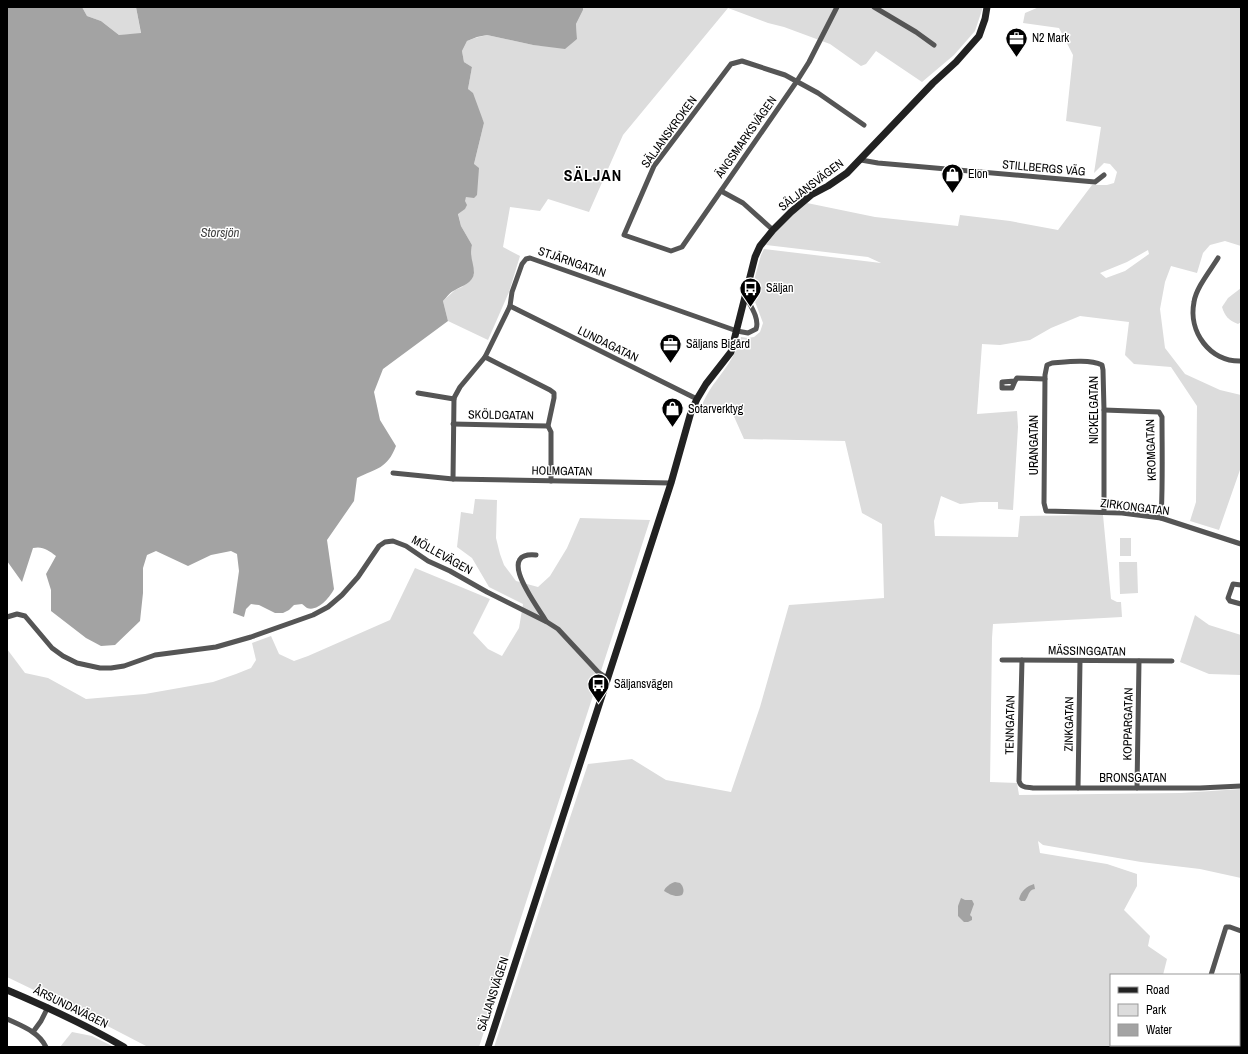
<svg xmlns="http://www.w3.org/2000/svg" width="1248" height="1054" font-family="'Archivo Narrow',sans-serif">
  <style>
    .green { fill: #dcdcdc; fill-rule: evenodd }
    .water { fill: #a3a3a3 }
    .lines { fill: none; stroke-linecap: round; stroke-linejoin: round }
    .street { stroke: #555; stroke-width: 5 }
    .secondary { stroke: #222; stroke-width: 7 }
    .labels { text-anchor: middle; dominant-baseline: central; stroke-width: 3; stroke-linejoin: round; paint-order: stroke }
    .poi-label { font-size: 12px; fill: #000; stroke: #fff; text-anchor: start }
    .street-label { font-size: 12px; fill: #000; stroke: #fff }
    .water-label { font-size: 13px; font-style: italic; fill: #444; stroke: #fff }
    .district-label { font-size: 16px; font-weight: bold; letter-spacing: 1px; fill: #000; stroke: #fff }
  </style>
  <rect width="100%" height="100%" fill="#fff"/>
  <!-- green -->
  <g class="green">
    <path d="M82 7H136L141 34 119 35 101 21 87 16Z"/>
    <path d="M583 7H983L975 31 954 55 922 82 876 51 866 64 861 66 830 44 784 27 768 23 728 8 623 135 589 212 548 199 540 211 510 207 503 247 520 256 509 292 488 340 448 321 443 301 455 290 462 287 474 274 470 252 472 245 461 226 458 213 466 197 484 123 468 89 472 67 464 62 462 51 467 41 475 38 487 35 533 45 546 46 577 39 576 24 583 10Z"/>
    <path d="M1039 7H1241V246L1225 241 1210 245 1203 253 1197 273 1171 266 1165 282 1160 309 1165 348 1185 374 1220 390 1241 395V467L1219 530 1190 521 1196 502 1197 406 1171 367 1134 364 1125 355 1129 322 1080 316 1051 328 1030 340 1000 345 982 344 977 414 1017 411 1018 427 1013 510 998 509V502H980L960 504 941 496 934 521 935 536 1018 537 1020 516 1103 515 1111 599 1117 602H1121L1122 617 993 624 992 638 990 782 1017 783 1019 795 1181 793 1241 789V878L1200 869 1141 862 1043 845 1038 841 1040 853 1107 864 1137 874V886L1124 910 1150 936 1148 946 1167 959 1163 975H1111V1045H1155L1154 1047H494C526 953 556 858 588 764L632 759 666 780 731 792 760 707 789 605 884 598 882 524 862 513 845 441 744 439 732 412 701 407C704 400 708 392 713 385 725 369 735 357 741 337L748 338 754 337 760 332 763 323 751 291 761 255 764 249 881 263 868 257 766 245 781 225 807 203 875 217 958 226 960 215 1010 221 1058 230 1092 185H1107L1114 183 1117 172 1110 164 1104 163 1094 173 1101 127 1066 121 1073 55 1059 28 1023 23 1025 13ZM1148 250 1149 254 1125 271 1106 278 1100 273 1127 262Z"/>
    <path d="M1241 288V322L1238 324C1228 320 1225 316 1222 307L1228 298Z"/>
    <path d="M475 499 497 500 496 538 500 554 504 565 516 581 538 587 550 576 567 548 580 518 650 520 479 1047H148L96 1020 7 977V649L25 673 48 678 86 699 145 694 213 682 236 674 251 668 256 660 252 643 271 636 279 654 294 661 308 656 390 620 415 568 490 599 473 633 488 649 502 656 519 628 523 604 489 587 472 558 457 547 461 512 473 514Z"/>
    <rect x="1120" y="538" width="11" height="18"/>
    <path d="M1119 562H1137L1138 593 1120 594Z"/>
    <path d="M1195 615 1209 625 1241 635V675L1209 674 1180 662Z"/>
    <path d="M72 1032 92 1036 114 1047H60Z"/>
  </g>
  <!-- water -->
  <g class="water">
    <path d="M7 7H82L87 16 101 21 119 35 141 33 136 7H583V10L576 24 577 39 565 49 533 45 487 35 477 37 467 41 462 51 464 62 472 67 468 89 473 93 484 123 474 164 479 168 477 195 474 198 466 197 465 201 467 205 465 209 458 214 461 226 472 245C469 256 474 263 474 273 473 283 462 286 455 290 450 292 447 297 443 301L448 321 383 369 374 392 380 420 396 446C387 469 377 468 357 478L354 501 327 540 334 589C330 597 318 612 307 608 305 607 304 605 302 604L294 605 289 610 283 613H275L259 605 251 604 246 609 244 617 233 613 239 571 237 554 231 551 211 555 188 566 156 551 147 555 143 568V593L140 621 115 645 101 646 86 638 51 611V590L46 574 56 556C48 550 43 546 33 548L22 582 7 561Z"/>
    <path d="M675 882 680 883C683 886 685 891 682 895 676 898 669 894 664 891 665 887 671 883 675 882Z"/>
    <path d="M1034 884 1035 889C1028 890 1029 896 1025 901H1021L1019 899C1021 891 1027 886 1034 884Z"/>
    <path d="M961 898 965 900H972L974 904 970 915 972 917V920L968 922H964L958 916V906Z"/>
  </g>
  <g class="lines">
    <!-- street -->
    <g class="street">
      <path d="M837 7 809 62 797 81 682 247 671 251 624 235 654 166 731 64 742 61 785 75 818 93 864 125"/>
      <path d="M874 7 916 32 934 45"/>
      <path d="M861 160 878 163 1095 182 1104 175"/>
      <path d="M721 191 743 203 773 230"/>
      <path d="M1218 258C1210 271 1196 288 1194 302 1188 332 1210 362 1241 361"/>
      <path d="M510 306 697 399"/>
      <path d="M485 357 550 390 554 393V398L548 426 551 432V481"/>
      <path d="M1015 381 1012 388H1002V382L1015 381 1017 378 1045 379"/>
      <path d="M418 393 454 399"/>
      <path d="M1104 410 1159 412 1162 417C1162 451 1163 485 1161 518"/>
      <path d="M453 424 548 426"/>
      <path d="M393 473 453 479 454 398 460 387 485 357 510 306 512 292 522 264 526 259 530 258 737 331 748 333 756 329C760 319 750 305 745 295"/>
      <path d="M453 479 671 483"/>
      <path d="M1104 512V410L1103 370 1102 365C1089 359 1066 362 1052 363L1047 365 1045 375 1044 503 1046 511 1122 513 1161 518 1241 544"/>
      <path d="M536 555C494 551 538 607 546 621"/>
      <path d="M1241 585 1233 584 1228 598 1230 601 1241 604"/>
      <path d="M7 617 17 614 25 616 52 648 63 656 77 663 100 668H111L124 666 155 655 216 647 251 637 313 615 328 607 342 595 358 577 379 546 385 542 393 541 406 546 428 561 450 571 487 592 547 622 558 629 598 672 607 678"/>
      <path d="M1002 660 1172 661"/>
      <path d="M1022 660 1019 781C1021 788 1027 787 1033 788H1200L1241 786"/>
      <path d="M1078 788 1080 661"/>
      <path d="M1137 788 1139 661"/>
      <path d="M1211 975 1226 927H1230L1241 931"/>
      <path d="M7 1019C22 1026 39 1032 46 1047"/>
      <path d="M33 1032 41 1021 48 1007"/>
      <path d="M1197 1047V1045"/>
    </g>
    <!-- secondary -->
    <g class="secondary">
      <path d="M7 990C47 1007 86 1025 124 1047"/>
      <path d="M488 1047 671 483 691 412 697 399 706 384 731 352 755 257 760 246 773 230 791 212 811 195 828 186 847 173 933 83 956 62 979 36 985 19 987 7"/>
    </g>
  </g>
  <!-- icons -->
  <defs>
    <symbol id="office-pin" viewBox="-11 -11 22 30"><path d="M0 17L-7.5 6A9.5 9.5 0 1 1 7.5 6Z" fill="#000" stroke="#fff"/><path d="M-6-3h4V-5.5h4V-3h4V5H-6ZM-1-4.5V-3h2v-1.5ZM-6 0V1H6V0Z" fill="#fff"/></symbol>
    <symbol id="shop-pin" viewBox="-11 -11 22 30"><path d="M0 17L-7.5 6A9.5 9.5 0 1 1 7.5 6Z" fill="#000" stroke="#fff"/><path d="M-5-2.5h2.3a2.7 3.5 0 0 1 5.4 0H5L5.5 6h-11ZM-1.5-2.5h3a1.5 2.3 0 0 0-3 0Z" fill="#fff"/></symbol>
    <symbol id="bus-pin" viewBox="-11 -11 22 30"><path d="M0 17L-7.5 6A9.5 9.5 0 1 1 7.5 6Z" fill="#000" stroke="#fff"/><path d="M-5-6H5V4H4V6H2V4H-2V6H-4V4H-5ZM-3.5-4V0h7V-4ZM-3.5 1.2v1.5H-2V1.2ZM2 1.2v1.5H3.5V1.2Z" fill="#fff"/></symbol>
  </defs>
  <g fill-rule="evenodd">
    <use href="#office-pin" x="1004" y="26" width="25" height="34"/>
    <use href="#shop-pin" x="940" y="162" width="25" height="34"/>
    <use href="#bus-pin" x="738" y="276" width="25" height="34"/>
    <use href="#office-pin" x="658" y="332" width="25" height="34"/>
    <use href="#shop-pin" x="660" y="396" width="25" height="34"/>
    <use href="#bus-pin" x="586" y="672" width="25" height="34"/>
  </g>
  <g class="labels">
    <!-- poi labels -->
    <g class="poi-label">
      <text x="1032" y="38">N2 Mark</text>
      <text x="968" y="174">Elon</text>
      <text x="766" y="288">Säljan</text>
      <text x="686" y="344">Säljans Bigård</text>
      <text x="688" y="409">Sotarverktyg</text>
      <text x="614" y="684">Säljansvägen</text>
    </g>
    <!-- street labels -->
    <g class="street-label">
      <text transform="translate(669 132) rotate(-54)">SÄLJANSKROKEN</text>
      <text transform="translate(746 137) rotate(-55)">ÄNGSMARKSVÄGEN</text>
      <text transform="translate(1044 168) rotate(5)">STILLBERGS VÄG</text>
      <text transform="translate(811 185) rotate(-37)">SÄLJANSVÄGEN</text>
      <text transform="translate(572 262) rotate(19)">STJÄRNGATAN</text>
      <text transform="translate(608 344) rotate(26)">LUNDAGATAN</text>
      <text transform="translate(1094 410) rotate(-90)">NICKELGATAN</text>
      <text transform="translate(501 415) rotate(1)">SKÖLDGATAN</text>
      <text transform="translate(1034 445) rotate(-90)">URANGATAN</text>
      <text transform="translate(1151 450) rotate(-92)">KROMGATAN</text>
      <text transform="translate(562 471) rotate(1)">HOLMGATAN</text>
      <text transform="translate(1135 507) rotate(7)">ZIRKONGATAN</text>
      <text transform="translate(442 555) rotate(29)">MÖLLEVÄGEN</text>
      <text transform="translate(1087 651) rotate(1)">MÄSSINGGATAN</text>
      <text transform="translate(1069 724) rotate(-89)">ZINKGATAN</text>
      <text transform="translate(1128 724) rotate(-89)">KOPPARGATAN</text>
      <text transform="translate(1010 725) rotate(-89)">TENNGATAN</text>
      <text x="1133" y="778">BRONSGATAN</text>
      <text transform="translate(493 994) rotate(-72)">SÄLJANSVÄGEN</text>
      <text transform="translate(71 1007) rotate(26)">ÅRSUNDAVÄGEN</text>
    </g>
    <!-- water labels -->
    <g class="water-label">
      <text x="220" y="232">Storsjön</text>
    </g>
    <!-- district labels -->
    <g class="district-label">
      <text x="593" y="175">SÄLJAN</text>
    </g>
  </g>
  <!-- border -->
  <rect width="1248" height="1054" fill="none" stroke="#000000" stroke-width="16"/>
  <!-- legend -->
  <rect x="1110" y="974" width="130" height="72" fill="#ffffff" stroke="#999999"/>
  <rect x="1118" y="987" width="20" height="6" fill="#222222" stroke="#999999"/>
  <text x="1146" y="994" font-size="12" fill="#000000">Road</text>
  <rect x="1118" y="1004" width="20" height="12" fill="#dcdcdc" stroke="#999999"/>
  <text x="1146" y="1014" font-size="12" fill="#000000">Park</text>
  <rect x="1118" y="1024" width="20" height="12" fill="#a3a3a3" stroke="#999999"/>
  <text x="1146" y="1034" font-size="12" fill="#000000">Water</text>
</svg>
